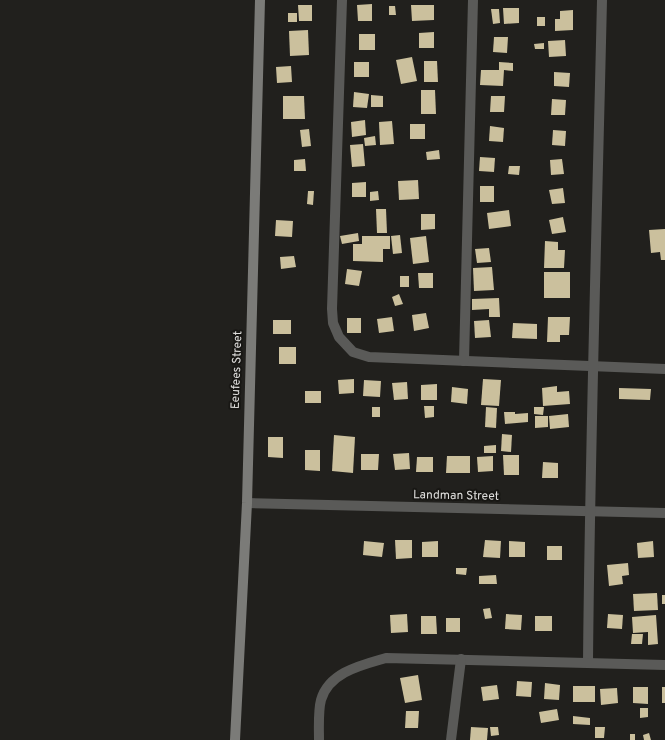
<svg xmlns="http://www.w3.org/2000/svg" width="665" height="740" font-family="Overpass,sans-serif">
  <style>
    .building { fill: #cbc09d }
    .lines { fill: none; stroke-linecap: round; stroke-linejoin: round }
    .street { stroke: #5a5a58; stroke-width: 10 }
    .secondary { stroke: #7b7b78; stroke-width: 10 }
    .labels { text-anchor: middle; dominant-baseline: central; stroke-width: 4; stroke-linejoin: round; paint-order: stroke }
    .street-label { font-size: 12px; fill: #e0dfdd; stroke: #181714 }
  </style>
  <rect width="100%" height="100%" fill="#21201d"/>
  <!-- building -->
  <g class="building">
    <path d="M372 4V21H358L357 5Z"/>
    <path d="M298 5H312V21H299Z"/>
    <path d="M411 5H434V20L412 21Z"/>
    <path d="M389 6H395L396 15H389Z"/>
    <path d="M503 8H519V23L504 24Z"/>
    <path d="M491 9H499L500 23 493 24Z"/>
    <path d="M573 10V30L555 31V19H560V11Z"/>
    <rect x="288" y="13" width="9" height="9"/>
    <rect x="537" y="17" width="8" height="9"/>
    <path d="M308 30 309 55 290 56 289 31Z"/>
    <path d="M434 32V48H419V33Z"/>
    <rect x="359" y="34" width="16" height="16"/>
    <path d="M494 37H508L507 53 493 52Z"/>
    <path d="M565 40 566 56 549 57 548 41Z"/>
    <path d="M544 43V49H535L534 44Z"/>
    <path d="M412 57 417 81 401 84 396 60Z"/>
    <path d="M424 61H437L438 82H424Z"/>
    <rect x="354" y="62" width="15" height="15"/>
    <path d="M499 62 513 63V71L504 70 503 86 480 85 481 70H499Z"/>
    <path d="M291 66 292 82 277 83 276 67Z"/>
    <path d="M554 72 570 73 569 87 554 86Z"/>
    <path d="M421 90H435L436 114H421Z"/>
    <path d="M354 92 369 94 367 108 353 107Z"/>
    <path d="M371 95 383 96V107H371Z"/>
    <path d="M283 96H304L305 119H283Z"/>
    <path d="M491 96H505L504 112H490Z"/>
    <path d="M552 99 566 100 565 115H551Z"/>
    <path d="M365 120 366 135 352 137 351 122Z"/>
    <path d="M392 121 394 144 380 145 379 122Z"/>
    <rect x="410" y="124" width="15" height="15"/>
    <path d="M490 126 504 128 503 142 489 141Z"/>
    <path d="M309 129 311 146 302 147 300 130Z"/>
    <path d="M553 130 566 131 565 146 552 145Z"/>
    <path d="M375 136 376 145 365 146 364 138Z"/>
    <path d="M363 144 365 166 352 167 350 145Z"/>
    <path d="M439 150 440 159 427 160 426 152Z"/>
    <path d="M480 157 495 158 494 172 479 171Z"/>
    <path d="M305 159 306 171H294V160Z"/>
    <path d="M562 159 564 174 551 175 550 160Z"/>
    <path d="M509 166H520L519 175 508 174Z"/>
    <path d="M418 180 419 199 399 200 398 181Z"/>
    <path d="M366 182V197H352V183Z"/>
    <rect x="480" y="186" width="14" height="16"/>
    <path d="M563 188 565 203 552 204 549 190Z"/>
    <path d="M308 191H314L313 205 307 204Z"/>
    <path d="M378 191 379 200 370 201V192Z"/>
    <path d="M376 209H386L387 233H377Z"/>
    <path d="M509 210 511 226 489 229 487 213Z"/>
    <path d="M421 214H435V229L421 230Z"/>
    <path d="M563 217 566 232 552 234 549 220Z"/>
    <path d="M276 220 293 221 292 237 275 236Z"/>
    <path d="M665 229V260H661L660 252 651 253 649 230Z"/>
    <path d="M358 233 359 241 342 244 340 236Z"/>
    <path d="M400 235 402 253 393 254 391 236Z"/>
    <path d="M362 236H390V249H383V262L353 261V244H362Z"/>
    <path d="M426 236 429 262 413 264 410 238Z"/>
    <path d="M545 241 558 242V250H565L564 268H544Z"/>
    <path d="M489 248 491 262 477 263 475 249Z"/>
    <path d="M294 256 296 267 281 269 280 257Z"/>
    <path d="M492 267 494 290 474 291 473 268Z"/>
    <path d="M347 269 362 271 359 286 345 284Z"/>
    <rect x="544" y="272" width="26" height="26"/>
    <path d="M418 273H433V288H419Z"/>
    <rect x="400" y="276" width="9" height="11"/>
    <path d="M399 294 403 304 395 306 392 297Z"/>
    <path d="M499 298 500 317H489V309L472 310V299Z"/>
    <path d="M426 313 429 328 414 331 412 315Z"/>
    <path d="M392 317 394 331 379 333 377 319Z"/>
    <path d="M548 317H570L569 335H560V342H547Z"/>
    <rect x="347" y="318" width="14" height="15"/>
    <rect x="273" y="320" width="18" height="14"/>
    <path d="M489 320 491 337 475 338 474 321Z"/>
    <path d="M513 323 537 324V339L512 338Z"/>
    <rect x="279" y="347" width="17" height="17"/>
    <path d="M354 379V393L339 394 338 380Z"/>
    <path d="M483 379 501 380 499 406 481 405Z"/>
    <path d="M364 380 381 381 380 397 363 396Z"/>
    <path d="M407 382 408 399 394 400 392 383Z"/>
    <path d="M437 384V400H421V385Z"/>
    <path d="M557 386V392L569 391 570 404 543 406 542 388Z"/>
    <path d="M452 387 468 389 467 404 451 402Z"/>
    <path d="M619 388 651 389 650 400 619 399Z"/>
    <rect x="305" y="391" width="16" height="12"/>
    <path d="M424 406H434V417L425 418Z"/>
    <rect x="372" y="407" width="8" height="10"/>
    <path d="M486 407 497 408 496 428 485 427Z"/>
    <path d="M534 407H544L543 415 534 414Z"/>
    <path d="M504 412H515V414L528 413V422L505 424Z"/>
    <path d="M568 414 569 427 550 429 549 416Z"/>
    <path d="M535 416H548V427L535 428Z"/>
    <path d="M502 434 512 435 511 452 501 451Z"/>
    <path d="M334 435 355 437 353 473 332 471Z"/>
    <path d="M268 437H283V458L268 457Z"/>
    <path d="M496 445V453H484V446Z"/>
    <path d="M305 450H320V471L305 470Z"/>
    <path d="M409 453 410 469 395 470 393 454Z"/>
    <path d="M361 454H379L378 470H361Z"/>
    <path d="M503 455H519V475H504Z"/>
    <path d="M447 456H470V473H446Z"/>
    <path d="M493 456V471L478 472 477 457Z"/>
    <path d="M417 457H433V472H416Z"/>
    <path d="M543 462 558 463V478H542Z"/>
    <path d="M395 540H412V558L396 559Z"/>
    <path d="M485 540 501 541 500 558 483 557Z"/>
    <path d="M364 541 384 543 382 557 363 555Z"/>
    <path d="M438 541V557H422V542Z"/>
    <path d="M509 541 525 542V557H509Z"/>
    <path d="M653 541 654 557 638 558 637 543Z"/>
    <rect x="547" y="546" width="15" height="14"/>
    <path d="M628 563 629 575 622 576 623 584 609 586 607 565Z"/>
    <path d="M456 568H467L466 575 456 574Z"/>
    <path d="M496 575 497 584H479V576Z"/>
    <path d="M657 593 658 610 634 611 633 594Z"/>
    <rect x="662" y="595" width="3" height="9"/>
    <path d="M490 608 492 618 485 619 483 609Z"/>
    <path d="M407 614 408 632 391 633 390 615Z"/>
    <path d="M506 614 522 615 521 630 505 629Z"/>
    <path d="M608 614 623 615 622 629 607 628Z"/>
    <path d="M656 615 658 644 648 645V632L633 633 632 617Z"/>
    <path d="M421 616H436L437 634H421Z"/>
    <rect x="535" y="616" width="17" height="15"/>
    <rect x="446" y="618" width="14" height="14"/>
    <path d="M632 634H643L642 644H631Z"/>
    <path d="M418 675 422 700 405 703 400 678Z"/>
    <path d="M517 681 532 682 531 697 516 696Z"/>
    <path d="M545 683 560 685 559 700 544 699Z"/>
    <path d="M497 685 499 699 483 701 481 687Z"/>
    <rect x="573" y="686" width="22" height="16"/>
    <path d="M633 687H648V704L633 703Z"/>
    <rect x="662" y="687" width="3" height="16"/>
    <path d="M617 688 618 703 601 705 600 689Z"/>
    <path d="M640 708H648V717L640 718Z"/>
    <path d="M557 709 559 720 541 723 539 712Z"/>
    <path d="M406 711H419L418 728H405Z"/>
    <path d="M573 716 590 718V725L573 724Z"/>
    <path d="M471 727 488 728 487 740H470Z"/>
    <path d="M490 727H498L499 735 491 736Z"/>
    <path d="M595 727H605L604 738H595Z"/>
    <path d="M649 733 651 740H644L643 735Z"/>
    <rect x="630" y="734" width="5" height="6"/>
  </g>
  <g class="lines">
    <!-- street -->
    <g class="street">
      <path d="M342 0 332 309 333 323 339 337 353 352 369 357 665 369"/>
      <path d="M464 361 473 0"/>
      <path d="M247 503 665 513"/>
      <path d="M588 662C590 441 597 221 602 0"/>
      <path d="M319 740C319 728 318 711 321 700 329 672 362 665 386 658L665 665"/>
      <path d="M451 740 461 659"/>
    </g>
    <!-- secondary -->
    <path class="secondary" d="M235 740 247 503 260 0"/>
  </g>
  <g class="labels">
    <!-- street labels -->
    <g class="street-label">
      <text transform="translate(237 370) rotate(-88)">Eeufees Street</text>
      <text transform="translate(456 496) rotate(1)">Landman Street</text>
    </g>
  </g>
</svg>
